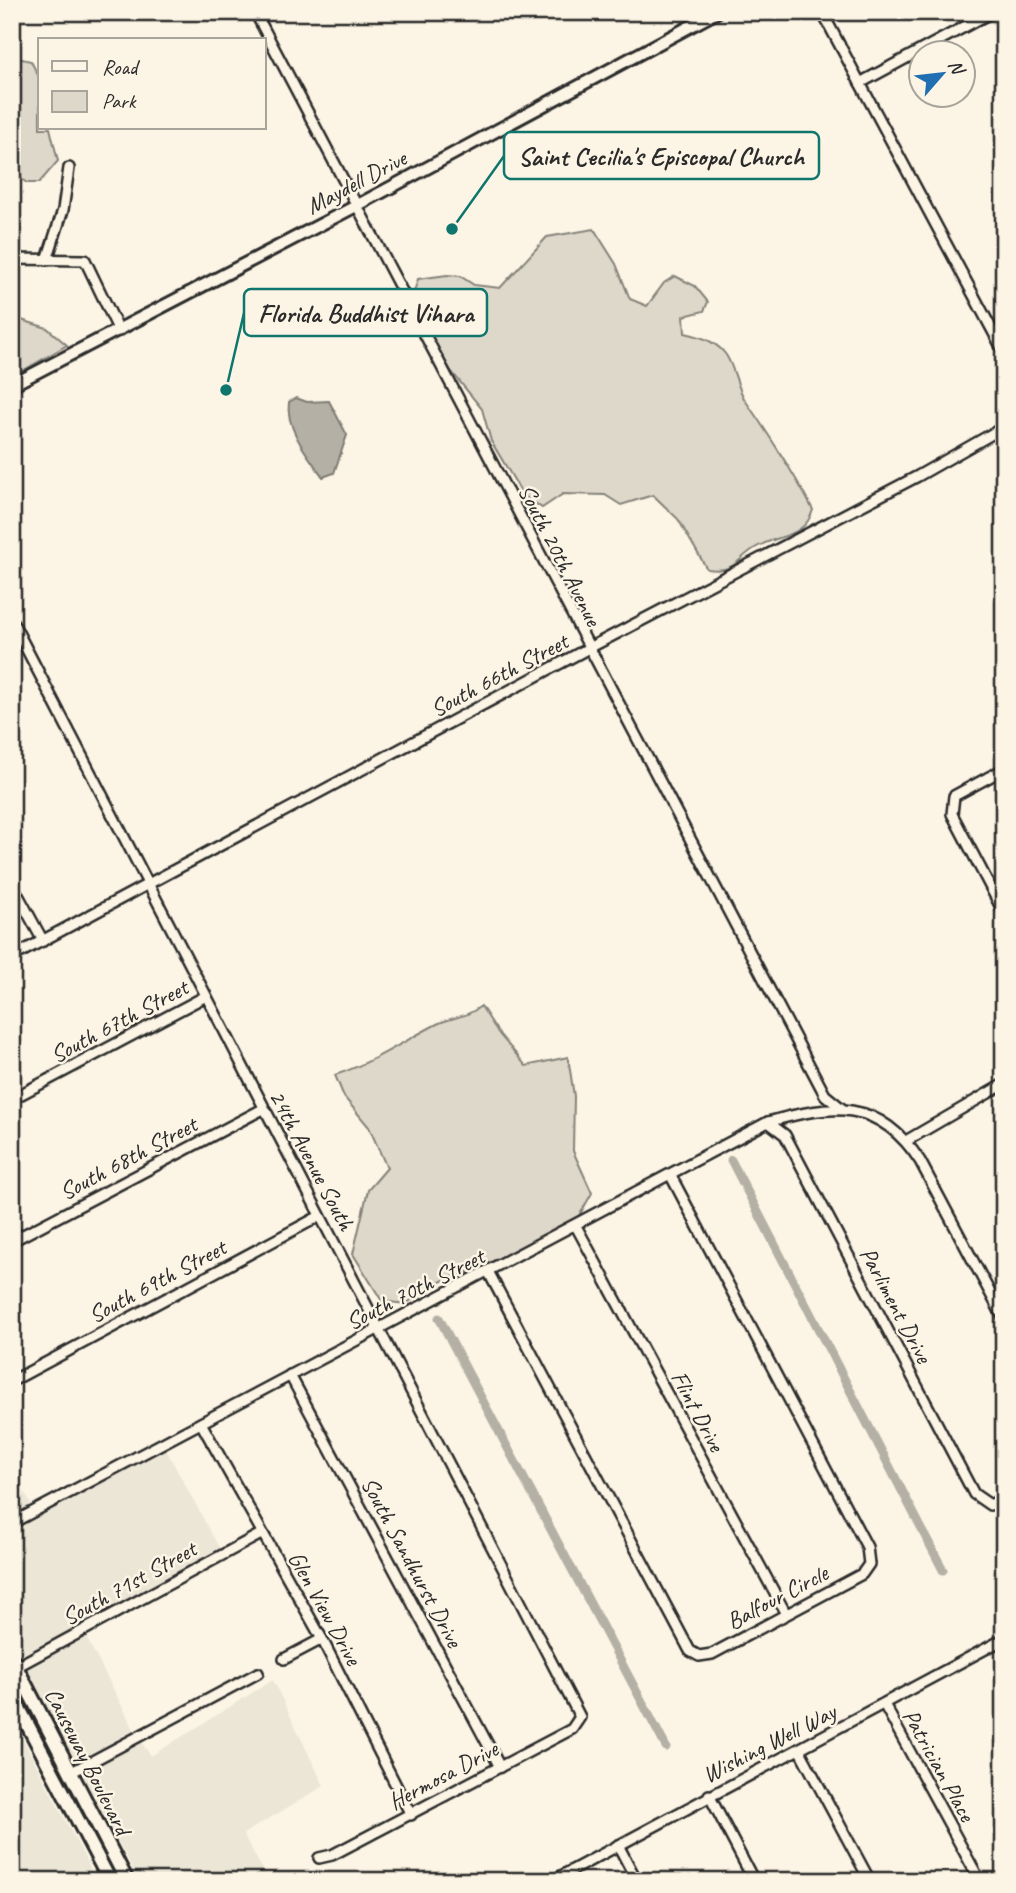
<svg xmlns="http://www.w3.org/2000/svg" width="1016" height="1893" font-family="Caveat,sans-serif">
  <style>
    .built { fill: #ece6d7 }
    .green { fill: #ded8ca; stroke: #84827a; stroke-width: 2 }
    .water { fill: #b4b0a5; stroke: #7d7b74; stroke-width: 2 }
    .lines { fill: none; stroke-linecap: round; stroke-linejoin: round }
    .canal { stroke: #b4b0a5; stroke-width: 9 }
    .minor-casing { stroke: #2b2b2b; stroke-width: 14 }
    .tertiary-casing { stroke: #2b2b2b; stroke-width: 16 }
    .secondary-casing { stroke: #2b2b2b; stroke-width: 18 }
    .minor { stroke: #fcf5e5; stroke-width: 9 }
    .tertiary { stroke: #fcf5e5; stroke-width: 10 }
    .secondary { stroke: #fcf5e5; stroke-width: 12 }
    .labels { text-anchor: middle; dominant-baseline: central; stroke-width: 5; stroke-linejoin: round; paint-order: stroke }
    .street-label { font-size: 24px; fill: #2b2b2b; stroke: #fcf5e5 }
    .leader { fill: none; stroke: #0f766e; stroke-width: 2.5 }
    .callout-dot { fill: #0f766e; stroke: #fcf5e5; stroke-width: 2.5 }
    .callout { fill: #fcf5e5; stroke: #0f766e; stroke-width: 2.5 }
    .callout-label { font-size: 26px; text-anchor: middle; font-weight: bold; fill: #2b2b2b }
  </style>
  <rect width="100%" height="100%" fill="#fcf5e5"/>
  <filter id="ink" filterUnits="userSpaceOnUse"><feTurbulence type="fractalNoise" baseFrequency=".0143" numOctaves="2"/><feDisplacementMap in="SourceGraphic" scale="14" xChannelSelector="R" yChannelSelector="G"/><feConvolveMatrix kernelMatrix="1 2 1 2 8 2 1 2 1" color-interpolation-filters="sRGB"/></filter>
  <g filter="url(#ink)">
    <!-- built -->
    <g class="built">
      <path d="M165 1448 221 1551 21 1659 12 1642V1528Z"/>
      <path d="M12 1469 34 1510 12 1520Z"/>
      <path d="M85 1635 136 1733 77 1764 25 1667Z"/>
      <path d="M273 1680 324 1786 243 1834 269 1881H139L81 1772 140 1740 151 1756Z"/>
      <path d="M12 1718 97 1881H12Z"/>
    </g>
    <!-- green -->
    <g class="green">
      <path d="M13 57 31 61 40 79V128H50L58 161 39 183H27L12 172Z"/>
      <path d="M594 229 616 264 630 299 647 306 664 283 675 276 695 286 708 302 704 311 684 316 685 333C700 336 717 342 726 355 735 369 737 387 745 400 769 435 793 471 813 510 804 539 778 534 755 548 734 561 736 573 707 569L678 519 653 495 621 505 605 495 563 494 542 508 523 495 491 441 482 409 451 371 420 318 413 295 418 279 447 275 460 276 474 285 500 288 547 237Z"/>
      <path d="M12 317 47 328 67 345 12 377Z"/>
      <path d="M481 1006 499 1034 526 1066 568 1057 574 1096 573 1151 592 1193 579 1216 530 1243 484 1266 442 1281 405 1304 382 1301 353 1254 368 1190 387 1168 369 1127 344 1097 335 1075C372 1063 402 1042 437 1024 453 1016 464 1019 481 1006Z"/>
    </g>
    <!-- water -->
    <path class="water" d="M296 398 307 402 329 401 347 435 334 473 323 477C308 456 285 428 289 402Z"/>
    <g class="lines">
      <!-- canal -->
      <g class="canal">
        <path d="M731 1160 943 1570"/>
        <path d="M439 1318 666 1747"/>
      </g>
      <defs>
        <g id="minor">
          <path d="M255 12 825 1095 841 1108"/>
          <path d="M822 12 1004 352"/>
          <path d="M860 83 992 12"/>
          <path d="M12 259 85 260 119 331"/>
          <path d="M47 260 63 210 69 168"/>
          <path d="M12 621 580 1717 572 1729 332 1855 319 1858"/>
          <path d="M1004 769 954 796 952 814 1004 913"/>
          <path d="M12 884 43 941"/>
          <path d="M12 957 587 649 918 476 1004 427"/>
          <path d="M12 1099 206 996"/>
          <path d="M768 1122 785 1135 974 1494 990 1505 1004 1498"/>
          <path d="M906 1141 1004 1084"/>
          <path d="M576 1226 786 1614"/>
          <path d="M12 1241 263 1109"/>
          <path d="M489 1273 690 1651 699 1656 712 1654 862 1574 869 1564 867 1547 671 1176"/>
          <path d="M290 1375 500 1767"/>
          <path d="M12 1381 320 1216"/>
          <path d="M201 1423 322 1639 411 1815"/>
          <path d="M12 1523 768 1122C832 1104 879 1098 920 1161L1004 1319"/>
          <path d="M284 1659 322 1639"/>
          <path d="M16 1667 261 1534"/>
          <path d="M884 1704 980 1881"/>
          <path d="M799 1749 870 1881"/>
          <path d="M70 1773 258 1673"/>
          <path d="M709 1795 754 1881"/>
          <path d="M618 1845 637 1881"/>
          <path d="M552 1881 1004 1639"/>
        </g>
        <path id="tertiary" d="M12 385 358 205 717 12"/>
        <g id="secondary">
          <path d="M12 1659 127 1881"/>
          <path d="M12 1695 110 1881"/>
        </g>
      </defs>
      <!-- minor casing -->
      <use href="#minor" class="minor-casing"/>
      <!-- tertiary casing -->
      <use href="#tertiary" class="tertiary-casing"/>
      <!-- secondary casing -->
      <use href="#secondary" class="secondary-casing"/>
      <!-- minor -->
      <use href="#minor" class="minor"/>
      <!-- tertiary -->
      <use href="#tertiary" class="tertiary"/>
      <!-- secondary -->
      <use href="#secondary" class="secondary"/>
    </g>
  </g>
  <g class="labels">
    <!-- street labels -->
    <g class="street-label">
      <text transform="translate(356 182) rotate(-28)">Maydell Drive</text>
      <text transform="translate(560 555) rotate(63)">South 20th Avenue</text>
      <text transform="translate(499 675) rotate(-28)">South 66th Street</text>
      <text transform="translate(119 1021) rotate(-28)">South 67th Street</text>
      <text transform="translate(128 1158) rotate(-28)">South 68th Street</text>
      <text transform="translate(312 1160) rotate(62)">24th Avenue South</text>
      <text transform="translate(157 1281) rotate(-28)">South 69th Street</text>
      <text transform="translate(415 1289) rotate(-27)">South 70th Street</text>
      <text transform="translate(896 1305) rotate(62)">Parliment Drive</text>
      <text transform="translate(698 1411) rotate(62)">Flint Drive</text>
      <text transform="translate(412 1562) rotate(62)">South Sandhurst Drive</text>
      <text transform="translate(129 1583) rotate(-29)">South 71st Street</text>
      <text transform="translate(777 1597) rotate(-28)">Balfour Circle</text>
      <text transform="translate(325 1608) rotate(61)">Glen View Drive</text>
      <text transform="translate(769 1743) rotate(-27)">Wishing Well Way</text>
      <text transform="translate(88 1761) rotate(63)">Causeway Boulevard</text>
      <text transform="translate(939 1765) rotate(61)">Patrician Place</text>
      <text transform="translate(443 1775) rotate(-28)">Hermosa Drive</text>
    </g>
  </g>
  <!-- callouts -->
  <path class="leader" d="M452 229L504 156M226 390L244 313"/>
  <g class="callout-dot">
    <circle cx="452" cy="229" r="7"/>
    <circle cx="226" cy="390" r="7"/>
  </g>
  <g class="callout">
    <rect x="504" y="132" width="315" height="47" rx="7"/>
    <rect x="244" y="289" width="243" height="47" rx="7"/>
  </g>
  <g class="callout-label">
    <text x="661" y="165">Saint Cecilia's Episcopal Church</text>
    <text x="366" y="322">Florida Buddhist Vihara</text>
  </g>
  <!-- margin -->
  <rect width="1016" height="1893" fill="none" stroke="#fcf5e5" stroke-width="42"/>
  <rect x="21" y="21" width="974" height="1851" fill="none" stroke="#2b2b2b" stroke-width="2.5" filter="url(#ink)"/>
  <!-- legend -->
  <rect x="38" y="38" width="228" height="91" fill="#fcf5e5" stroke="#a8a49b" stroke-width="2"/>
  <rect x="52" y="61" width="35" height="10" fill="#fcf5e5" stroke="#a8a49b" stroke-width="2"/>
  <text x="102" y="74" font-size="21" fill="#2b2b2b">Road</text>
  <rect x="52" y="91" width="35" height="21" fill="#ded8ca" stroke="#a8a49b" stroke-width="2"/>
  <text x="102" y="108" font-size="21" fill="#2b2b2b">Park</text>
  <!-- north arrow -->
  <g transform="translate(942 74) rotate(62)"><circle r="33" fill="#fcf5e5" stroke="#a8a49b" stroke-width="2"/>
  <path d="M0-5L12 26L0 18L-12 26Z" fill="#1f6fb2"/>
  <text y="-10" font-size="19" font-weight="bold" text-anchor="middle" fill="#2b2b2b">N</text>
  </g>
</svg>
